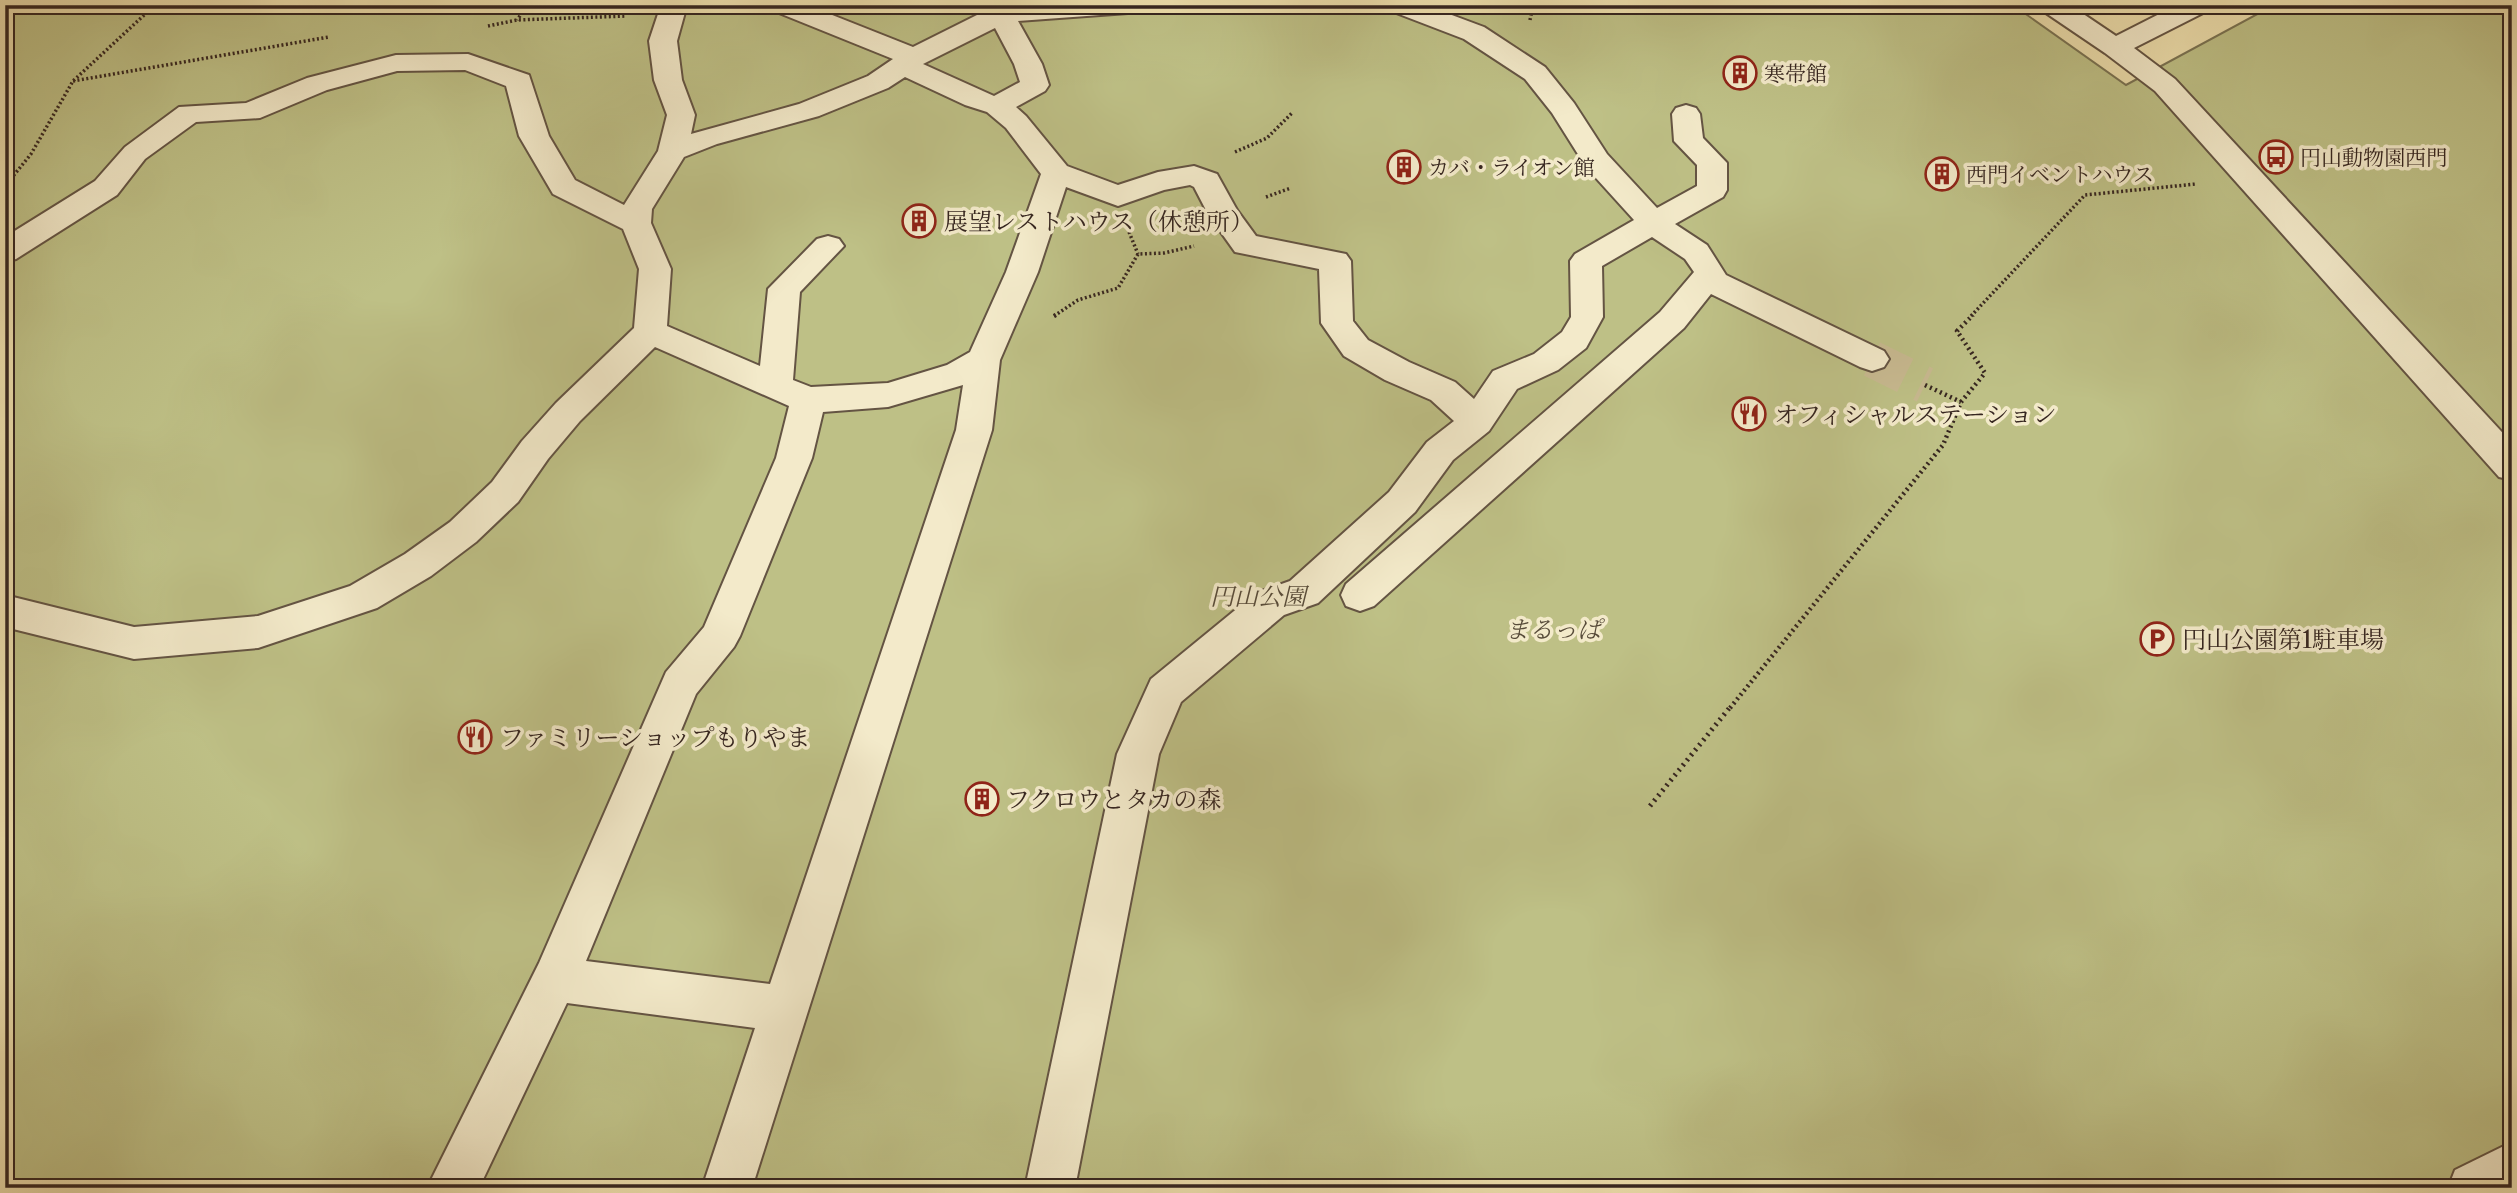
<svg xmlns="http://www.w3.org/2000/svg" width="2517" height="1193" font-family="'Libre Caslon Text','Noto Serif JP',serif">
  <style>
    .green { fill: #bec086; stroke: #7a7353; stroke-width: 2 }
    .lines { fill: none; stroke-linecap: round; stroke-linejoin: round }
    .minor-tunnel { stroke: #c8ba91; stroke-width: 37; stroke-dasharray: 37 18; stroke-linecap: butt }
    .minor-casing { stroke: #645443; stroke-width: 4 }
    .path-far2 { stroke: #362620; stroke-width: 3.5; stroke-dasharray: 2 2.5; stroke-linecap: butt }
    .path-far1 { stroke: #362620; stroke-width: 4.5; stroke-dasharray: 2 3.5; stroke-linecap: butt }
    .path { stroke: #362620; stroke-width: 5; stroke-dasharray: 2 4.5; stroke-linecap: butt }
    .minor { fill: #f3eaca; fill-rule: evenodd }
    .labels { text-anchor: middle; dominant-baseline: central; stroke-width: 7; stroke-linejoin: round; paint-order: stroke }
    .far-poi-label { font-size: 21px; fill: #362620; stroke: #f3eaca; text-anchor: start }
    .poi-label { font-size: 24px; fill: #362620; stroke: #f3eaca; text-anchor: start }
    .park-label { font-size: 24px; font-style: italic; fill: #584c3a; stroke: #f3eaca }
  </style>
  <rect width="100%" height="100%" fill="#eddfad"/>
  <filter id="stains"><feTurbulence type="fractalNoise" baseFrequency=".00286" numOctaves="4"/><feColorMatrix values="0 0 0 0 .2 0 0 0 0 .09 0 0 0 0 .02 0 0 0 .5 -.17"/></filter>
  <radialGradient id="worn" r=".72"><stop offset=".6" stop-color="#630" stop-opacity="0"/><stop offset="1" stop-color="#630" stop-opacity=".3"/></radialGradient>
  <!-- green -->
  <path class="green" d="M5 5H2013L2126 85 2274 5H2512V1188H5Z"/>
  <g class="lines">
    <!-- minor-tunnel -->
    <path class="minor-tunnel" d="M1872 359 1925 385"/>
    <defs>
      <g id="minor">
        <path d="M661 5H687L677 41 682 80 695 115 691 134 799 104 868 76 893 59 774 11 770 5H807L913 47 987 10V5H1141L1137 11 1128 13 1018 21 1042 64 1049 85 1045 91 1016 107 1026 116 1067 166 1118 185 1158 172 1194 166 1217 174 1237 210 1256 236 1346 254 1351 261 1353 321 1368 340 1409 362 1455 382 1474 399 1493 371 1534 354 1562 332 1571 317 1570 261 1575 254 1634 220 1586 167 1552 113 1525 79 1464 39 1391 11 1387 5H1425L1484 27 1545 67 1574 103 1607 154 1657 208 1697 186V165L1674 141 1672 114 1676 108 1686 105 1696 108 1700 114 1703 138 1727 163V190L1723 197 1675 224 1707 245 1726 275 1884 351 1889 359 1884 367 1872 371 1860 367 1711 294 1684 328 1374 606 1360 611 1346 606 1341 595 1346 584 1660 312 1694 272 1685 259 1652 237 1602 266 1603 317 1586 348 1558 370 1517 389 1489 431 1453 460 1415 512 1318 603 1284 615 1181 702 1159 754 1075 1188H1025L1117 754 1151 679 1256 593 1290 581 1389 492 1427 442 1454 421 1431 400 1385 380 1344 356 1321 323 1319 269 1235 252 1208 214 1194 187 1190 185 1164 190 1118 206 1066 187 1038 272 1000 360 992 430 752 1188H702L755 1028 567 1003 479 1188H427L539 963 666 672 704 627 776 458 789 406 655 347 580 421 548 459 518 502 476 542 431 576 377 608 258 648 134 659 5 627V595L134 627 258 616 350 586 405 554 450 522 492 482 522 441 556 403 634 328 639 269 623 229 553 194 519 136 506 86 465 70 397 71 327 90 260 118 196 122 145 159 117 195 16 259 5 262V237L95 181 125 147 179 107 246 103 307 78 396 55 468 54 529 75 549 136 575 180 624 205 658 151 667 115 654 80 649 41ZM995 28 1014 64 1020 82 994 96 923 64ZM905 77 965 105 987 112 1006 128 1041 174 1006 272 970 352 947 365 888 383 811 387 793 380 800 292 844 246 839 239 828 236 817 239 768 289 760 366 667 326 671 269 651 223 652 209 684 157 717 144 819 116 888 88ZM963 385 956 430 770 984 586 961 696 694 734 647 740 636 812 458 823 412 888 407Z"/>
        <path d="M2039 5H2070L2116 36 2177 5H2211L2207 11 2134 48 2175 79 2512 443V480L2499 477 2155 91 2105 53 2043 11Z"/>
        <path d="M2512 1142V1188H2448L2455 1170Z"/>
      </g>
    </defs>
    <!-- minor casing -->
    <use href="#minor" class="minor-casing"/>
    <!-- path-far2 -->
    <g class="path-far2">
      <path d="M516 5 522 13 517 20"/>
      <path d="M151 10 188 5"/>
      <path d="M1530 20 1533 5"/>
      <path d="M488 26 517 20 626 16"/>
      <path d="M73 81 329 37"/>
      <path d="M1235 152 1267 138 1292 113"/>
      <path d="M5 186 31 154 73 81 155 5"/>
      <path d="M1266 197 1291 188"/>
      <path d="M1129 232 1138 254"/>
      <path d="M1054 316 1078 300 1118 288 1138 254 1164 253 1194 246"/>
      <path d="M1971 316 2085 195 2196 184"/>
    </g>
    <!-- path-far1 -->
    <g class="path-far1">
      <path d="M1054 316 1056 315"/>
      <path d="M1925 385 1961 402"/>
      <path d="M1730 708 1943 445 1961 402 1985 373 1957 331 1973 315"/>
    </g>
    <!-- path -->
    <path class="path" d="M1650 806 1731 706"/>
    <!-- minor -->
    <use href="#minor" class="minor"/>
  </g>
  <!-- icons -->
  <defs>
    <symbol id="building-ring" viewBox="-11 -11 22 22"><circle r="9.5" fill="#f3eaca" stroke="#8f2418" stroke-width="1.5"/><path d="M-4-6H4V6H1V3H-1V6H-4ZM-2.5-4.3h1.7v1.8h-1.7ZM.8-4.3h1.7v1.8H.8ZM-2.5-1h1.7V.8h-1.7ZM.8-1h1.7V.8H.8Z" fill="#8f2418"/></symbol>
    <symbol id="bus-ring" viewBox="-11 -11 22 22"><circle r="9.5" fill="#f3eaca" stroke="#8f2418" stroke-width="1.5"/><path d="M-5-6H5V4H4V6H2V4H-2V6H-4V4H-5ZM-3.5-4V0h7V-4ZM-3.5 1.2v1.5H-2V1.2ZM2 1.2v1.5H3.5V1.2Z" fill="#8f2418"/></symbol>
    <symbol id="restaurant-ring" viewBox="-11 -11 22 22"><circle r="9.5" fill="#f3eaca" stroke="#8f2418" stroke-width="1.5"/><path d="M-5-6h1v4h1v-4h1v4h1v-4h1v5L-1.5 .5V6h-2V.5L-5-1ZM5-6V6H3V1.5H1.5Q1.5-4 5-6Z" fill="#8f2418"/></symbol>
    <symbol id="parking-ring" viewBox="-11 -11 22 22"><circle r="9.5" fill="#f3eaca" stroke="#8f2418" stroke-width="1.5"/><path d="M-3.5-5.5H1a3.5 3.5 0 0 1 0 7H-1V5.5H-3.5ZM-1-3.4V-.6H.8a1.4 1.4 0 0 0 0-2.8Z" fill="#8f2418"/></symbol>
  </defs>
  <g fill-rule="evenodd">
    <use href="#building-ring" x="1721" y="54" width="38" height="38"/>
    <use href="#bus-ring" x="2257" y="138" width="38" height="38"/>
    <use href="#building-ring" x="1385" y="148" width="38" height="38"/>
    <use href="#building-ring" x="1923" y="155" width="38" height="38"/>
    <use href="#building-ring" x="900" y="202" width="38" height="38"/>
    <use href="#restaurant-ring" x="1730" y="395" width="38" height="38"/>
    <use href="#parking-ring" x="2138" y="620" width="38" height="38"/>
    <use href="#restaurant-ring" x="456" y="718" width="38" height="38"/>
    <use href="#building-ring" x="963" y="780" width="38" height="38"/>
  </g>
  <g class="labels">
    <!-- far-poi labels -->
    <g class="far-poi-label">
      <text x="1764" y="73">寒帯館</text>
      <text x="2300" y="157">円山動物園西門</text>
      <text x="1428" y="167">カバ・ライオン館</text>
      <text x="1966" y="174">西門イベントハウス</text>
    </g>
    <!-- poi labels -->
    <g class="poi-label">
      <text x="944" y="221">展望レストハウス（休憩所）</text>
      <text x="1774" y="414">オフィシャルステーション</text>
      <text x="2182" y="639">円山公園第1駐車場</text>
      <text x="500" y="737">ファミリーショップもりやま</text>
      <text x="1006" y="799">フクロウとタカの森</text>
    </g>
    <!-- park labels -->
    <g class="park-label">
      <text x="1258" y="596">円山公園</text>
      <text x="1553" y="629">まるっぱ</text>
    </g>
  </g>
  <!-- margin -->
  <rect width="2517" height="1193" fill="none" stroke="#eddfad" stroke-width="28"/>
  <rect x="7" y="7" width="2503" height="1179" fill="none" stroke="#362620" stroke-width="3.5"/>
  <rect x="14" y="14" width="2489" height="1165" fill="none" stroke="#362620" stroke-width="2"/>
  <rect width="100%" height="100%" filter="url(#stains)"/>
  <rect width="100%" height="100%" fill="url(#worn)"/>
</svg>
